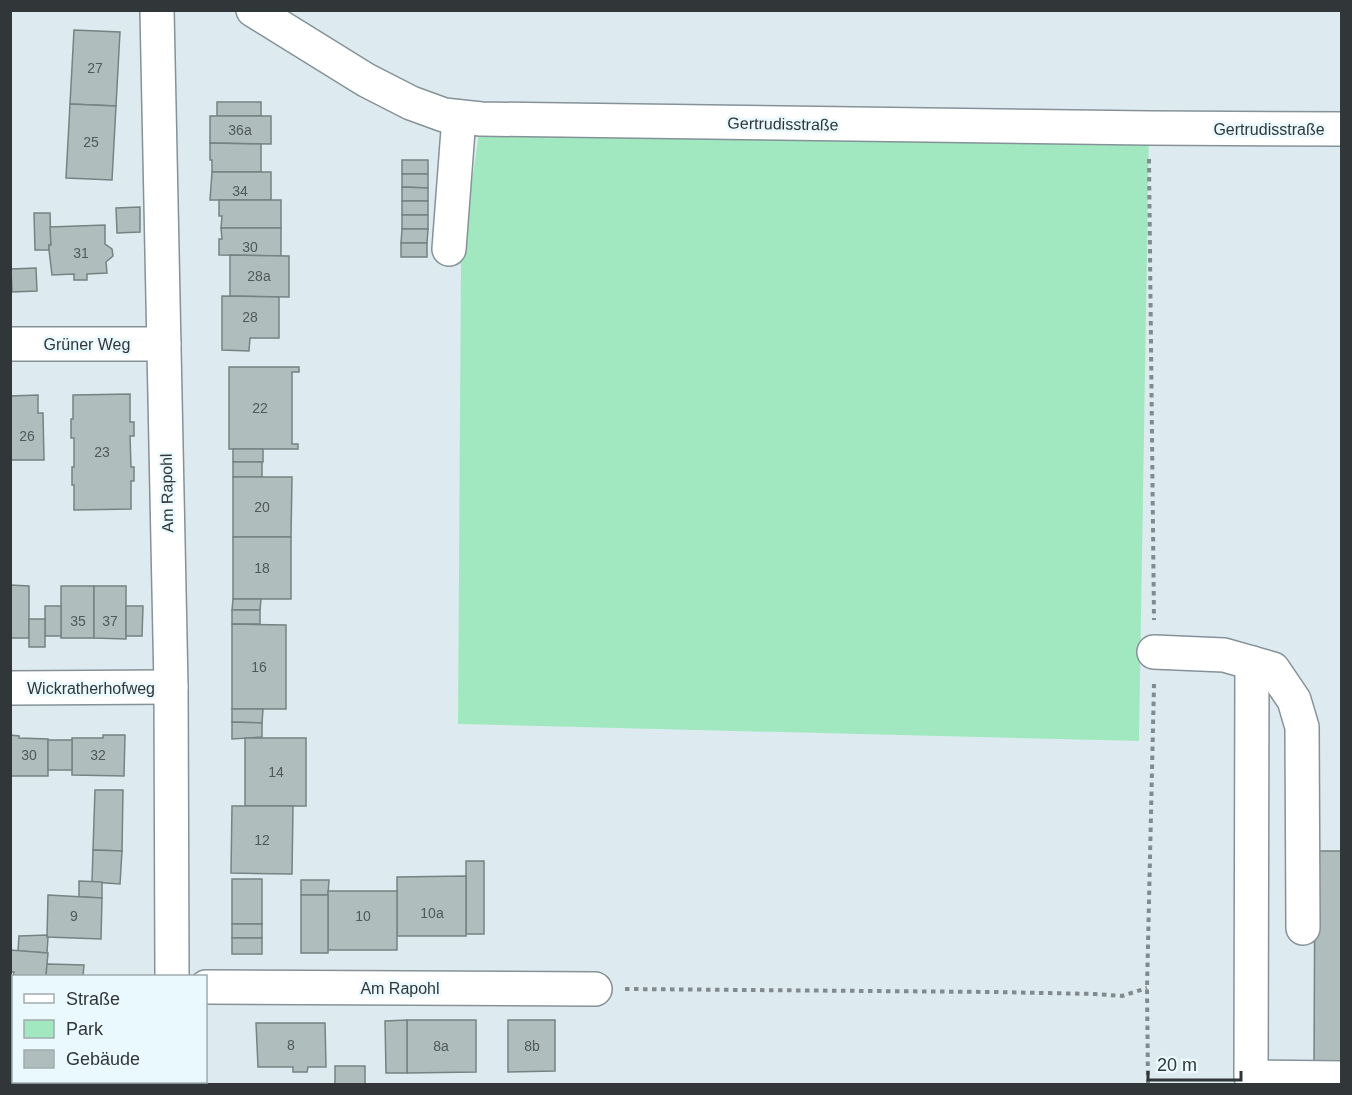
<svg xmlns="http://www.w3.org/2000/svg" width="1352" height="1095" font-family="Helvetica,sans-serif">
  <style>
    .green { fill: #a1e8c1 }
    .building { fill: #afbebd; stroke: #758382; stroke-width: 1.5 }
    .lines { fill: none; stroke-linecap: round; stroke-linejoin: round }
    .minor-casing { stroke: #859297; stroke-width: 36 }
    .path { stroke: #818b8f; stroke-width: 4; stroke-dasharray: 4.5 4.5; stroke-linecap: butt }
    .minor { stroke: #fff; stroke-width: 33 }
    .labels { text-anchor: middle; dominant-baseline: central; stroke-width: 5; stroke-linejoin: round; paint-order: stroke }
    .number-label { font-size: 14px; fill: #50595a }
    .street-label { font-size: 16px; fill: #313739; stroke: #eaf9fe }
  </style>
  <rect width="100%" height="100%" fill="#ddebf1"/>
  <!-- green -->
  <path class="green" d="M481 119 1149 128 1139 741 458 724 461 257Z"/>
  <!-- building -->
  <g class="building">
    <path d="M74 30 120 32 116 106 70 104Z"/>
    <rect x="217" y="102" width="44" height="14"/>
    <path d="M70 104 116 106 112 180 66 178Z"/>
    <path d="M210 116H271V144L210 143Z"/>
    <path d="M210 143 261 144V172H212V160H210Z"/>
    <rect x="402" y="160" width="26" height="14"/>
    <path d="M212 172H271V200H210Z"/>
    <path d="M402 174H428V188L402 187Z"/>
    <path d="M402 187 428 188V201H402Z"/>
    <path d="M219 200H281V228H221L222 216H219Z"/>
    <rect x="402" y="201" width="26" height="14"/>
    <path d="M140 207V232L117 233 116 208Z"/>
    <path d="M34 213H50L51 245H49V250H35Z"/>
    <rect x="402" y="215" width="26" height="14"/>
    <path d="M105 225V244L112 249 113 256 106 262 107 273 87 274V280H74V274L52 275 49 250V245H51L50 227Z"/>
    <path d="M221 228H281V256L219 255V239H222Z"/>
    <path d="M402 229H428L427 243H401Z"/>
    <rect x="401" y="243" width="26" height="14"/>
    <path d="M230 255 289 256V297L230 296Z"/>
    <path d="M36 268 37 291 12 292 11 269Z"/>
    <path d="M222 296 279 297V338H250L249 351 222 350Z"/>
    <path d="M229 367H299V372H292V444H298V449H229Z"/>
    <path d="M130 394V422H134V436H130L131 467H134V481H131V509L74 510V485H72V467H74V438H71V419H73V395Z"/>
    <path d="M38 395V413H43L44 460H10V396Z"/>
    <rect x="233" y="449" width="30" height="13"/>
    <rect x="233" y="462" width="29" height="15"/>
    <path d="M233 477H292L291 537H233Z"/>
    <rect x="233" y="537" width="58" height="62"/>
    <path d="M10 585 29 586V638H10Z"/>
    <rect x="61" y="586" width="33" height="52"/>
    <path d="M94 586H126V639L94 638Z"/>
    <path d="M233 599H261L260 610H232Z"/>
    <rect x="45" y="606" width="16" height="30"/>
    <path d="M126 606H143L142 636H126Z"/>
    <rect x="232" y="610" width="28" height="14"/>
    <rect x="29" y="619" width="16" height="28"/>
    <path d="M232 624 286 625V709H232Z"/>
    <path d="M232 709H263L262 723 232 722Z"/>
    <path d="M232 722 262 723V737L232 739Z"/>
    <path d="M10 735 19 736V738L48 739V776H10Z"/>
    <path d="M103 735H125L124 776 72 775V738H103Z"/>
    <rect x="245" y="738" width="61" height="68"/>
    <rect x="48" y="740" width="24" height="30"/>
    <path d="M95 790H123L122 851 93 850Z"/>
    <path d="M232 806H293L292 874 231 873Z"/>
    <path d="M93 850 122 851 120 884 92 882Z"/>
    <path d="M1315 851H1342V1068H1314Z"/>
    <rect x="466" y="861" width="18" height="73"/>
    <path d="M466 876V936H397V877Z"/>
    <rect x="232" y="879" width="30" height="45"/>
    <path d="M301 880H329L328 895H301Z"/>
    <path d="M79 881 102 882V898L79 897Z"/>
    <rect x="328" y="891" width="69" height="59"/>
    <path d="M48 895 102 898 101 939 47 937Z"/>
    <rect x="301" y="895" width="27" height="58"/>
    <rect x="232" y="924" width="30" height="14"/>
    <path d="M47 935V937H48L47 953 18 951 19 936Z"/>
    <rect x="232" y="938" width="30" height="16"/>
    <path d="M10 950 48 953 46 976H14V1023H10V992L12 993 14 972H10Z"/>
    <path d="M47 964 84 965 83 976H46Z"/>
    <path d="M407 1020H476V1072L407 1073Z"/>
    <path d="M407 1020V1073H386L385 1021Z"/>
    <path d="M508 1020H555V1071L508 1072Z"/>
    <path d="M10 1023H14V1037L11 1038Z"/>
    <path d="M256 1023H325L326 1067H308L307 1072H293V1067H258Z"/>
    <path d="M11 1037H14V1069H10Z"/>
    <rect x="335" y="1066" width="30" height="18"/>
    <path d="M69 1082 88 1084H67Z"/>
  </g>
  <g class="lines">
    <defs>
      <g id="minor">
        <path d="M157 10 171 687 172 976"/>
        <path d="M253 10 366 80 411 103 444 115 481 119 1149 128 1342 129"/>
        <path d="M449 249 459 117"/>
        <path d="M10 344H164"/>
        <path d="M1154 652 1224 655 1273 669 1294 700 1302 727 1303 928"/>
        <path d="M1252 663 1251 1077 1342 1078"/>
        <path d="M10 688 171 687"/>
        <path d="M206 987 595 989"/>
        <path d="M168 1084V1082"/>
      </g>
    </defs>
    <!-- minor casing -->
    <use href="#minor" class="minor-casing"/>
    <!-- path -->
    <g class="path">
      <path d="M1149 159 1154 620"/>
      <path d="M625 989 993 992 1095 994 1122 996 1147 988"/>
      <path d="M1148 1084 1147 988 1154 684"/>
    </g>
    <!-- minor -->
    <use href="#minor" class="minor"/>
  </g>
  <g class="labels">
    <!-- number labels -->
    <g class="number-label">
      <text x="95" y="68">27</text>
      <text x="240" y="130">36a</text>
      <text x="91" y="142">25</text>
      <text x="240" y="191">34</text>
      <text x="250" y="247">30</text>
      <text x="81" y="253">31</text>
      <text x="259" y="276">28a</text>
      <text x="250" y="317">28</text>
      <text x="260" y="408">22</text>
      <text x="27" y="436">26</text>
      <text x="102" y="452">23</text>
      <text x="262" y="507">20</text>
      <text x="262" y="568">18</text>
      <text x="78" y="621">35</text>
      <text x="110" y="621">37</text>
      <text x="259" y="667">16</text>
      <text x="29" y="755">30</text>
      <text x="98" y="755">32</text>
      <text x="276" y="772">14</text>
      <text x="262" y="840">12</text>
      <text x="432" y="913">10a</text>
      <text x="74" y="916">9</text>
      <text x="363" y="916">10</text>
      <text x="291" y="1045">8</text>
      <text x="441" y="1046">8a</text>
      <text x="532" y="1046">8b</text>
    </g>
    <!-- street labels -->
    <g class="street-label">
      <text transform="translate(783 124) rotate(1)">Gertrudisstraße</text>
      <text x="1269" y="129">Gertrudisstraße</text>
      <text x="87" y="344">Grüner Weg</text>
      <text transform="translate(167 493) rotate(-91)">Am Rapohl</text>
      <text x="91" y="688">Wickratherhofweg</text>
      <text x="400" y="988">Am Rapohl</text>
    </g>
  </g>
  <!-- border -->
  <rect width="1352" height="1095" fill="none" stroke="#313739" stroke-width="24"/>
  <!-- legend -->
  <rect x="12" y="975" width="195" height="108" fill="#eaf9fe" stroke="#a0abaf" stroke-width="1.5"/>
  <rect x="24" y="994" width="30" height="9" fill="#ffffff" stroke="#a0abaf" stroke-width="1.5"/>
  <text x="66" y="1005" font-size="18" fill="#313739">Straße</text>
  <rect x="24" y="1020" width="30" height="18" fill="#a1e8c1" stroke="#a0abaf" stroke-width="1.5"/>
  <text x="66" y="1035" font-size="18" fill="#313739">Park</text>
  <rect x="24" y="1050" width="30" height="18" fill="#afbebd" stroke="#a0abaf" stroke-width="1.5"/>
  <text x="66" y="1065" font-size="18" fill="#313739">Gebäude</text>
  <!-- scale -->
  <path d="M1148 1071v9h93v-9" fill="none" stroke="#313739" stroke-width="3"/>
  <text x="1157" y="1071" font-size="18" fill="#313739" stroke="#eaf9fe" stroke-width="4.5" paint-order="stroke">20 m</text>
</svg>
